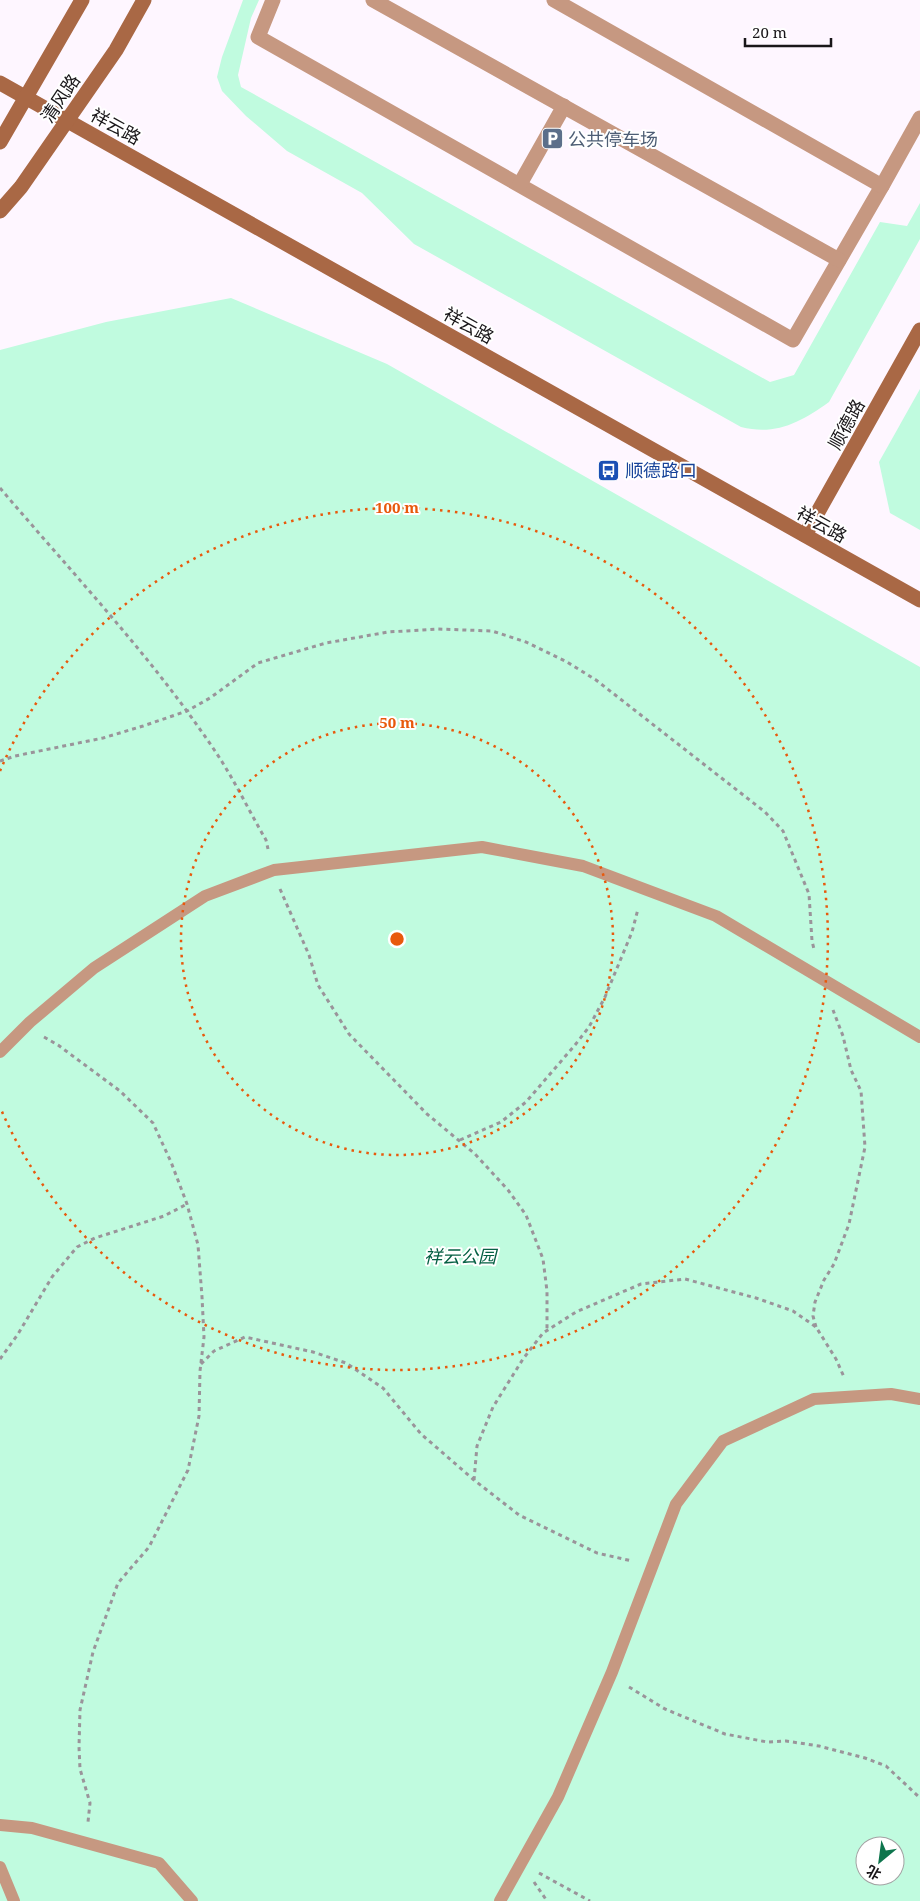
<svg xmlns="http://www.w3.org/2000/svg" width="920" height="1901" font-family="'Noto Serif','Noto Sans SC',serif">
  <style>
    .green { fill: #c0fbdf; fill-rule: evenodd }
    .lines { fill: none; stroke-linecap: round; stroke-linejoin: round }
    .path { stroke: #9a949a; stroke-width: 3; stroke-dasharray: 4 4; stroke-linecap: butt }
    .lane { stroke: #c69881; stroke-width: 12 }
    .street { stroke: #c69881; stroke-width: 15 }
    .secondary { stroke: #a96845; stroke-width: 15 }
    .ring { fill: none; stroke: #e8590c; stroke-width: 2.5; stroke-dasharray: 2.5 5 }
    .labels { text-anchor: middle; dominant-baseline: central; stroke-width: 4; stroke-linejoin: round; paint-order: stroke }
    .street-label { font-size: 18px; fill: #191619; stroke: #fff }
    .service-label { font-size: 18px; fill: #4e5e75; stroke: #fff; text-anchor: start }
    .transit-label { font-size: 18px; fill: #164399; stroke: #fff; text-anchor: start }
    .park-label { font-size: 18px; font-style: italic; fill: #066044; stroke: #fff }
    .centre { fill: #e8590c; stroke: #fff; stroke-width: 2.5 }
    .ring-label { font-size: 15px; text-anchor: middle; font-weight: bold; fill: #e8590c; stroke: #fff; stroke-width: 4; stroke-linejoin: round; paint-order: stroke }
  </style>
  <rect width="100%" height="100%" fill="#fef6ff"/>
  <!-- green -->
  <g class="green">
    <path d="M243 0H259L251 18 238 75 241 87 770 382 794 375 880 222 907 226 920 203V239L829 402C801 422 776 436 741 427L414 244 362 193 287 151 246 116 222 91 217 77 222 57Z"/>
    <path d="M231 298 387 364 920 667V1901H0V350L106 322ZM865 1846H895V1876H865Z"/>
    <path d="M920 389V530L890 513 879 462Z"/>
  </g>
  <g class="lines">
    <!-- path -->
    <g class="path">
      <path d="M0 488C73 574 152 657 215 751 234 779 249 811 266 840L268 849"/>
      <path d="M0 761 15 756 103 738 143 726 187 711 210 698 258 663 326 643 388 632 438 629 492 631 526 642 567 662 596 680 765 812 783 831 809 894 812 941 814 949"/>
      <path d="M280 889 309 955 318 985 349 1034 427 1114 475 1154 508 1190 526 1215 543 1259 547 1291V1330"/>
      <path d="M44 1037 58 1045 120 1091 153 1123 171 1162 187 1204 198 1245 202 1297 204 1337 200 1371 199 1416 188 1470 149 1547 118 1583 93 1652 80 1710 79 1747 80 1769 90 1803 88 1822"/>
      <path d="M460 1140 501 1122 526 1102 575 1045 589 1027 605 997 632 932 638 909"/>
      <path d="M816 1327 813 1316 815 1302 824 1280 834 1264 849 1224 865 1147 861 1091 851 1070 843 1036 833 1010"/>
      <path d="M0 1359 18 1334 52 1277 77 1247 95 1238 164 1216 187 1204"/>
      <path d="M201 1364 214 1351 245 1337 313 1352 346 1363 383 1388 421 1434 474 1480 519 1515 597 1553 632 1561"/>
      <path d="M474 1480 477 1446 493 1407 523 1359 543 1333 576 1312 641 1284 685 1279 756 1298 793 1311 816 1327 836 1359 844 1377"/>
      <path d="M629 1687 665 1709 725 1734 767 1742 786 1741 819 1746 865 1758 886 1766 920 1798"/>
      <path d="M539 1873 590 1901"/>
      <path d="M534 1882 547 1901"/>
    </g>
    <!-- lane -->
    <g class="lane">
      <path d="M0 1052 30 1022 94 968 205 896 274 870 482 847 583 866 716 916 920 1037"/>
      <path d="M0 1825 32 1828 159 1863 192 1901"/>
      <path d="M0 1867 14 1901"/>
      <path d="M500 1901 558 1797 612 1672 676 1504 723 1441 814 1399 891 1394 920 1399"/>
    </g>
    <!-- street -->
    <g class="street">
      <path d="M273 0 258 37 793 340 882 186"/>
      <path d="M373 0 839 260"/>
      <path d="M554 0 882 186 920 118"/>
      <path d="M520 184 564 106"/>
    </g>
    <!-- secondary -->
    <g class="secondary">
      <path d="M0 83 920 600"/>
      <path d="M0 142 82 0"/>
      <path d="M0 211 21 187 116 50 144 0"/>
      <path d="M805 535 920 330"/>
    </g>
  </g>
  <!-- distance rings -->
  <g class="ring">
    <circle cx="397" cy="939" r="216"/>
    <path d="M0 771A431 431 0 1 1 0 1107"/>
  </g>
  <!-- icons -->
  <defs>
    <symbol id="parking-square" viewBox="-11 -11 22 22"><rect x="-9" y="-9" width="18" height="18" rx="4" fill="#5c6f8a" stroke="#fff"/><path d="M-3.5-5.5H1a3.5 3.5 0 0 1 0 7H-1V5.5H-3.5ZM-1-3.4V-.6H.8a1.4 1.4 0 0 0 0-2.8Z" fill="#fff"/></symbol>
    <symbol id="bus-square" viewBox="-11 -11 22 22"><rect x="-9" y="-9" width="18" height="18" rx="4" fill="#1a4fb4" stroke="#fff"/><path d="M-5-6H5V4H4V6H2V4H-2V6H-4V4H-5ZM-3.5-4V0h7V-4ZM-3.5 1.2v1.5H-2V1.2ZM2 1.2v1.5H3.5V1.2Z" fill="#fff"/></symbol>
  </defs>
  <g fill-rule="evenodd">
    <use href="#parking-square" x="540" y="126" width="25" height="25"/>
    <use href="#bus-square" x="596" y="458" width="25" height="25"/>
  </g>
  <g class="labels">
    <!-- street labels -->
    <g class="street-label">
      <text transform="translate(60 98) rotate(-56)">清风路</text>
      <text transform="translate(116 126) rotate(29)">祥云路</text>
      <text transform="translate(469 325) rotate(29)">祥云路</text>
      <text transform="translate(846 424) rotate(-61)">顺德路</text>
      <text transform="translate(822 524) rotate(29)">祥云路</text>
    </g>
    <!-- service labels -->
    <g class="service-label">
      <text x="568" y="139">公共停车场</text>
    </g>
    <!-- transit labels -->
    <g class="transit-label">
      <text x="625" y="470">顺德路口</text>
    </g>
    <!-- park labels -->
    <g class="park-label">
      <text x="460" y="1256">祥云公园</text>
    </g>
  </g>
  <circle cx="397" cy="939" r="8" class="centre"/>
  <g class="ring-label">
    <text x="397" y="513">100 m</text>
    <text x="397" y="728">50 m</text>
  </g>
  <!-- north arrow -->
  <g transform="translate(880 1861) rotate(209)"><circle r="24" fill="#ffffff" stroke="#a3a2a3"/>
  <path d="M0-4L9 19L0 12L-9 19Z" fill="#0e754d"/>
  <text y="-8" font-size="14" font-weight="bold" text-anchor="middle" fill="#191619">北</text>
  </g>
  <!-- scale -->
  <path d="M745 38v8h86v-8" fill="none" stroke="#191619" stroke-width="2.5"/>
  <text x="752" y="38" font-size="15" fill="#191619" stroke="#ffffff" stroke-width="4" paint-order="stroke">20 m</text>
</svg>
